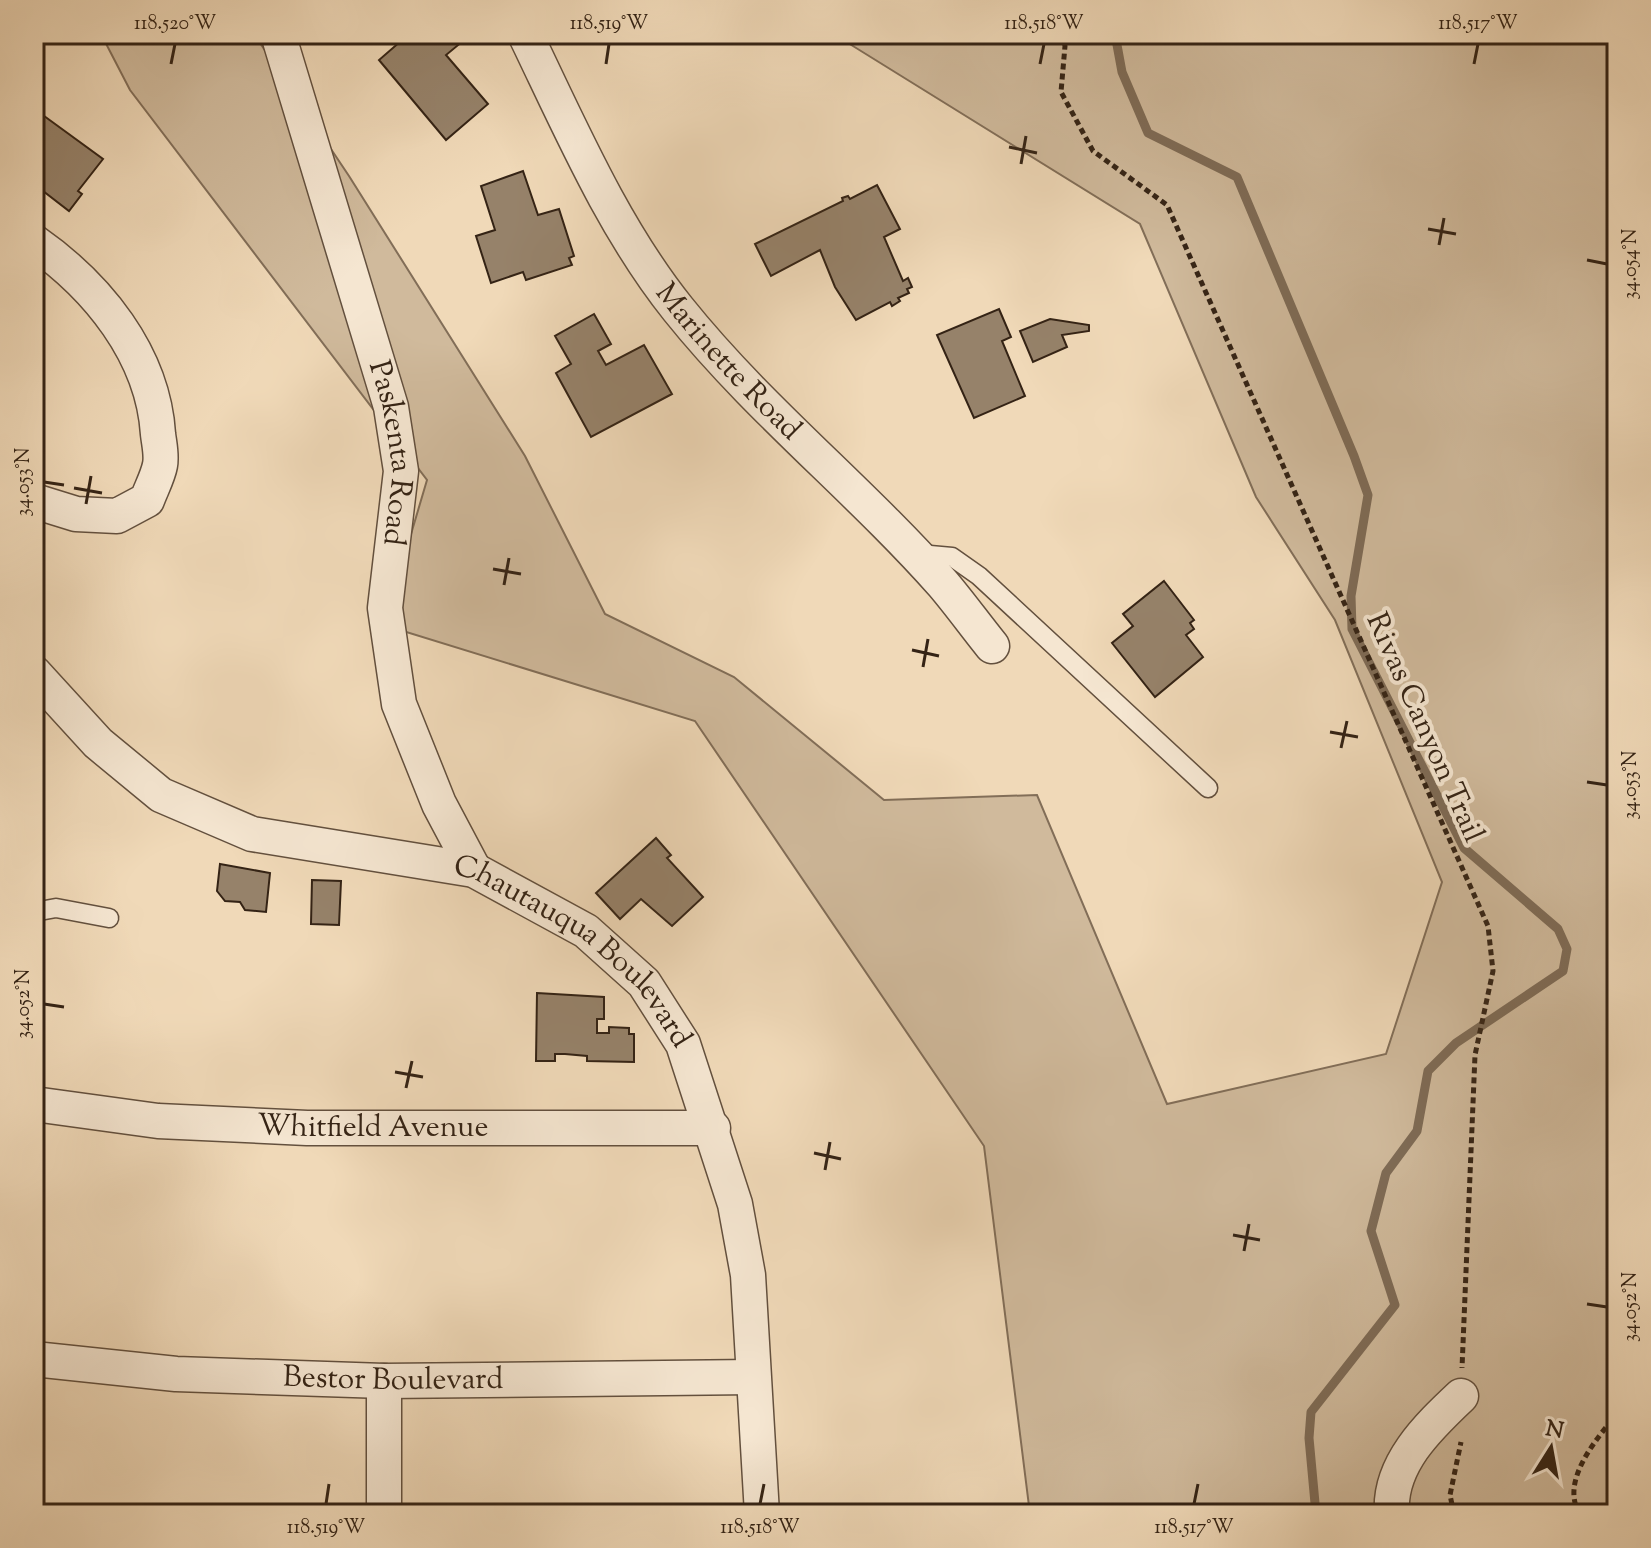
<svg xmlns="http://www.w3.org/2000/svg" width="1651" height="1548" font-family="'Sorts Mill Goudy',serif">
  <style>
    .green { fill: #d0ba9c; stroke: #826e58; stroke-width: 2 }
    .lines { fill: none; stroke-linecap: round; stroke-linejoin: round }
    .stream { stroke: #7e6b56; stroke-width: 9 }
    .building { fill: #96826a; stroke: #342315; stroke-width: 2 }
    .service-casing { stroke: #63503e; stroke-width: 21 }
    .minor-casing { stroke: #63503e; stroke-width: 37 }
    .path { stroke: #342315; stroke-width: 5; stroke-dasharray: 6 4; stroke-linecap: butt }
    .service { stroke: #f5e6d1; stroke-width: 18 }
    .minor { stroke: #f5e6d1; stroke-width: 34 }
    .ticks { fill: none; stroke: #342315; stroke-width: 3 }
    .labels { text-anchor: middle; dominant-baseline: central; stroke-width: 8; stroke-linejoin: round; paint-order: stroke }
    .street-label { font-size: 30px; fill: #342315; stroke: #f5e6d1 }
    .neatline { fill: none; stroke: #342315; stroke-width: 3 }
    .ticks-label { font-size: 20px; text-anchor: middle; fill: #342315 }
  </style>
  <rect width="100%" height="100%" fill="#f0d9b8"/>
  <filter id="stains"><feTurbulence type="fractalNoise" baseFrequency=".0025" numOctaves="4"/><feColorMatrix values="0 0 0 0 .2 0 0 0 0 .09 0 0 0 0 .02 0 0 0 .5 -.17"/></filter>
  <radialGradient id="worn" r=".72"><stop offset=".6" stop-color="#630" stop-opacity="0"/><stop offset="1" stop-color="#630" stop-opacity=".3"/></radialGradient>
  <!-- green -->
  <path class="green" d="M101 34H254L349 176 525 456 605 614 734 677 884 800 1037 795 1167 1104 1386 1054 1442 882 1335 620 1256 497 1140 224 840 38 842 34H1617V1476L1607 1493 1617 1500V1514H1030L984 1146 695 721 403 631 401 568 427 480 130 90Z"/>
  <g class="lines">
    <!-- stream -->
    <path class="stream" d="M1115 34 1122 72 1148 133 1237 177 1354 456 1368 495 1351 596 1352 629 1464 848 1558 929 1567 949 1563 971 1456 1043 1428 1071 1417 1131 1386 1173 1371 1231 1395 1305 1311 1412 1309 1438 1316 1514"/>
  </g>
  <!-- building -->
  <g class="building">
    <path d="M409 34H457L463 41 446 55 488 104 446 140 379 60Z"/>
    <path d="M40 113 103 159 78 191 82 194 69 211 34 184V121Z"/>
    <path d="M523 171 538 215 559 209 574 256 569 258 572 265 526 280 523 272 491 283 476 236 495 230 481 186Z"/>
    <path d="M877 185 900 229 884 237 903 281 908 278 912 287 907 289 909 293 898 298 900 301 892 306 890 302 856 320 835 287 820 250 771 276 755 244 843 201 842 198 848 196 850 199Z"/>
    <path d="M999 309 1011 337 1002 341 1025 396 974 418 937 335Z"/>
    <path d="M594 314 611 344 598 351 606 365 644 345 672 394 591 437 556 373 571 364 555 336Z"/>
    <path d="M1050 319 1089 325V331L1062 335 1067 347 1033 362 1020 331Z"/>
    <path d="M1164 581 1194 620 1190 623 1194 629 1186 635 1203 657 1155 697 1112 643 1133 626 1123 614Z"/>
    <path d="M656 838 671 855 667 858 703 897 672 926 641 899 620 919 596 893Z"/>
    <path d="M220 864 270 873 266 912 245 910 240 902 225 901 217 891Z"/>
    <path d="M312 880 341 881 339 925 311 924Z"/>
    <path d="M537 993 604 997V1019H597V1033H609V1027L629 1028V1034H634V1062L587 1061V1056L565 1054H555V1061H536Z"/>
  </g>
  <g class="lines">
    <defs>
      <g id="service">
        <path d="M919 554 952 557 979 576 1208 788"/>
        <path d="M34 912 56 908 109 918"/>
      </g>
      <g id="minor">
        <path id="s1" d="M278 34 391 407 401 471 385 608 399 704 439 804 474 870"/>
        <path id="s2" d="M525 34C570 127 613 228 678 309 758 409 859 489 943 584 960 604 975 625 992 646"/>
        <path d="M34 242C97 286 153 354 158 434 159 443 162 455 160 465 158 476 151 489 147 500L117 516 76 514 34 501"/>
        <path id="s3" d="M34 673 98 743 161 795 252 834 474 870 586 931 644 983 683 1044 735 1204 748 1275 762 1514"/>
        <path id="s4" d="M34 1104 158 1121 307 1128H713"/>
        <path id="s5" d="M34 1359 176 1374 384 1381 753 1377"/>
        <path d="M384 1381V1514"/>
        <path d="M1392 1514C1388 1465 1428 1427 1461 1396"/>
      </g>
    </defs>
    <!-- service casing -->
    <use href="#service" class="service-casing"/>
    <!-- minor casing -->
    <use href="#minor" class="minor-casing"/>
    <!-- path -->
    <g class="path">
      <path d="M1062 34 1065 46 1061 92 1093 151 1167 205 1488 926 1493 971 1475 1055 1462 1368"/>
      <path d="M1454 1514 1450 1495 1461 1442"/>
      <path d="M1580 1514C1559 1482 1597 1438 1617 1414"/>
    </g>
    <!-- service -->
    <use href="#service" class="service"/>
    <!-- minor -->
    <use href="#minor" class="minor"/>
  </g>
  <!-- ticks -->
  <path class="ticks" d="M171 64 175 44M606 64 609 44M1040 64 1044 44M1474 64 1478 44M1009 147 1037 153M1021 164 1026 136M1428 229 1456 234M1439 245 1444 218M1587 260 1607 264M44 482 64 485M74 488 102 493M86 504 91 476M493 569 521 574M504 585 509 558M912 650 939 656M923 667 928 639M1330 732 1358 737M1341 748 1347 721M1587 782 1607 785M44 1004 64 1007M395 1072 423 1077M406 1088 412 1061M814 1153 841 1159M825 1170 830 1142M1233 1235 1260 1240M1244 1251 1249 1224M1587 1304 1607 1307M326 1504 329 1484M760 1504 764 1484M1194 1504 1198 1484"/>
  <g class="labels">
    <!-- street labels -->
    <g class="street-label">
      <text stroke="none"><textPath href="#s2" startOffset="388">Marinette Road</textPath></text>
      <text stroke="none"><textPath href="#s1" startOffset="436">Paskenta Road</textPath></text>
      <text transform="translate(1424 728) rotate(66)">Rivas Canyon Trail</text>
      <text stroke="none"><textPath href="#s3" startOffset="630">Chautauqua Boulevard</textPath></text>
      <text stroke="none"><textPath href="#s4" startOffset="340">Whitfield Avenue</textPath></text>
      <text stroke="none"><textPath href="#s5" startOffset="360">Bestor Boulevard</textPath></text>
    </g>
  </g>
  <!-- margin -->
  <rect width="1651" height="1548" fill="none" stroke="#f0d9b8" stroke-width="88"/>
  <!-- north arrow -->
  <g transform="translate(1551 1448) rotate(11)" stroke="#f5e6d1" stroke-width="6" paint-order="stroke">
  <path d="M0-6L14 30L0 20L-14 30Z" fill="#342315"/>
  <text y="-12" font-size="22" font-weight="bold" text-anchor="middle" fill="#342315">N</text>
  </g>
  <rect x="44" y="44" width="1563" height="1460" class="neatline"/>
  <g class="ticks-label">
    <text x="175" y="29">118.520°W</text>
    <text x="609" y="29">118.519°W</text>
    <text x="1044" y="29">118.518°W</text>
    <text x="1478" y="29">118.517°W</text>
    <text transform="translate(1629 264) rotate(-90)" y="7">34.054°N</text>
    <text transform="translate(22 482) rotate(-90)" y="7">34.053°N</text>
    <text transform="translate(1629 785) rotate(-90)" y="7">34.053°N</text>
    <text transform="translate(22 1004) rotate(-90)" y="7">34.052°N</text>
    <text transform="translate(1629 1307) rotate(-90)" y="7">34.052°N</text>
    <text x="326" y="1533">118.519°W</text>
    <text x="760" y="1533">118.518°W</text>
    <text x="1194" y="1533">118.517°W</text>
  </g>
  <rect width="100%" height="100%" filter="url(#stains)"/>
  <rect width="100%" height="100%" fill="url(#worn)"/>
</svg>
